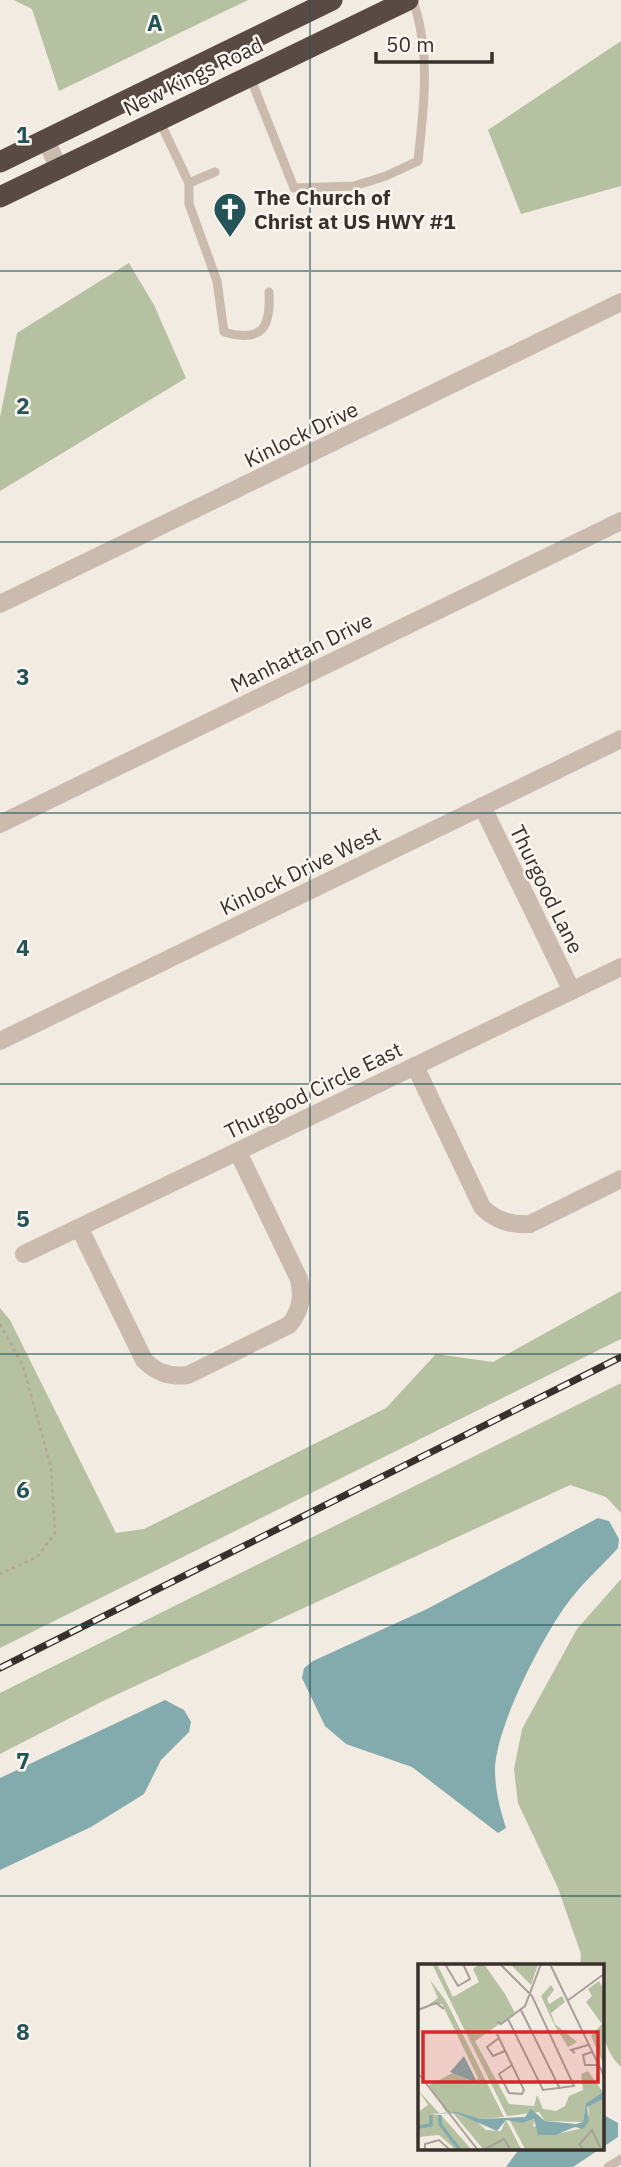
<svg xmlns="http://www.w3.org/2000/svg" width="621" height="2167" font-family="'IBM Plex Sans',sans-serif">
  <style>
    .green { fill: #b6c1a2 }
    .water { fill: #83abad }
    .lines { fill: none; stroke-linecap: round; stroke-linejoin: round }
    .path { stroke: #b6a598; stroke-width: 2.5; stroke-dasharray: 3.5 3.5; stroke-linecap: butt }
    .lane { stroke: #cabbae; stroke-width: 9 }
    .street { stroke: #cabbae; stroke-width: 18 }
    .highway { stroke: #594b44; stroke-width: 21 }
    .rail-casing { stroke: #39302c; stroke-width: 7 }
    .rail { stroke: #faf5ee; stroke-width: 4.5; stroke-dasharray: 13; stroke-linecap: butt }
    .grid { fill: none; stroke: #245458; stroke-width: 2; stroke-opacity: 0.55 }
    .labels { text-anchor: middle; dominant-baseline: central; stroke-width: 5; stroke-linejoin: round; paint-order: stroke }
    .street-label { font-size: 21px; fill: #39302c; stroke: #faf5ee }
    .poi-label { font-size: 21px; font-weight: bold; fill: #39302c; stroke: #faf5ee; text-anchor: start }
    .inset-river { fill: none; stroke: #83abad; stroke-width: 3.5 }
    .inset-road { fill: none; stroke: #a8a099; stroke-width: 2 }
    .view { fill: #d62828; fill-opacity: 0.15; stroke: #d62828; stroke-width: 3.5 }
    .inset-edge { fill: none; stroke: #39302c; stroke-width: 3.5 }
    .grid-label { font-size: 23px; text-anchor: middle; font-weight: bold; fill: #245458; stroke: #faf5ee; stroke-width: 5; stroke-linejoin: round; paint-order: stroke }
  </style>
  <rect width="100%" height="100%" fill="#f2ebe2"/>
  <!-- green -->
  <g class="green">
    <path d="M14 0H248L59 91 32 9Z"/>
    <path d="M621 41V186L521 214 488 130Z"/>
    <path d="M129 263 154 305 186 378 0 491V417L17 333Z"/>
    <path d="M621 1291V1339L0 1648V1308L10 1320 116 1533 144 1529 386 1408 436 1354 493 1362Z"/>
    <path d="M621 1383V1513L606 1497 570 1485 105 1700 0 1754V1693Z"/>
    <path d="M621 1579V2067C594 2042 602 1998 602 1966H580L581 1954 558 1888 518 1803 514 1769 522 1729 577 1629Z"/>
  </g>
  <!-- water -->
  <g class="water">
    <path d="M598 1518 609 1521 619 1539 618 1548C600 1568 579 1586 564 1608 540 1642 495 1729 495 1770 495 1790 500 1809 506 1828L498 1833 412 1767 346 1744 325 1726 302 1678 304 1668 313 1661 427 1609Z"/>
    <path d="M165 1700 184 1710 191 1722 189 1732 161 1760 144 1794 91 1827 0 1870V1778Z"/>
    <path d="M602 2114 618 2123V2137L573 2167H506L520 2148H602Z"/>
  </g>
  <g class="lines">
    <!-- path -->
    <path class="path" d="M0 1324 23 1366 51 1467 55 1533 37 1557 0 1574"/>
    <!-- lane -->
    <g class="lane">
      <path d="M250 77 294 188 354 186 386 176 418 161C424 107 431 53 413 0"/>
      <path d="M159 120 189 183V204L217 281 224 332C262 343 271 328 269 292"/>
      <path d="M189 183 215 172"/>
      <path d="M608 2167 621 2159"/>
    </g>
    <!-- street -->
    <g class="street">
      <path d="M46 140 59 169"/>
      <path d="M0 604 621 302"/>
      <path d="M482 806 572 991"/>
      <path d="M0 824 621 521"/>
      <path d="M0 1041 621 739"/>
      <path d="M415 1066 482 1207C496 1221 511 1225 530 1224L621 1179"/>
      <path d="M80 1229 144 1360C157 1373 169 1377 188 1375L289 1325C301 1311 303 1297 299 1279L238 1152"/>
      <path d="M24 1254 621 967"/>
    </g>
    <!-- highway -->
    <g class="highway">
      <path d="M0 162 332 0"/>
      <path d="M0 197 408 0"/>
    </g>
    <defs>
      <path id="rail" d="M0 1668 621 1357"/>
    </defs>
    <!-- rail casing -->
    <use href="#rail" class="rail-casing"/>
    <!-- rail -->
    <use href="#rail" class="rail"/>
  </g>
  <!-- grid -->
  <path class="grid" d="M310 0V2167M0 271H621M0 542H621M0 813H621M0 1084H621M0 1354H621M0 1625H621M0 1896H621"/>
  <!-- icons -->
  <defs>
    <symbol id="church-pin" viewBox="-11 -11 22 30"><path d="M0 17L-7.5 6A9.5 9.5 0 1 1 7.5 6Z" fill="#245458" stroke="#faf5ee"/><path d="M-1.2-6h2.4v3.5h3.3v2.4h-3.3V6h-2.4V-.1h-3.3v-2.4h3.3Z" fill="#fff"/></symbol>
  </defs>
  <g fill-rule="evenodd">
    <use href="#church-pin" x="211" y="190" width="38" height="52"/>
  </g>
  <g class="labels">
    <!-- street labels -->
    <g class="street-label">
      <text transform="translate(193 76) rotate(-26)">New Kings Road</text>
      <text transform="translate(301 434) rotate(-26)">Kinlock Drive</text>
      <text transform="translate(301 652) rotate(-26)">Manhattan Drive</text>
      <text transform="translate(300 870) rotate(-26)">Kinlock Drive West</text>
      <text transform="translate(547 889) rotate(64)">Thurgood Lane</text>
      <text transform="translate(313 1090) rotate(-26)">Thurgood Circle East</text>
    </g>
    <!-- poi labels -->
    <g class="poi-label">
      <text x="254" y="197">The Church of<tspan x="254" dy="24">Christ at US HWY #1</tspan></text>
    </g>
  </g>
  <!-- overview -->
  <g transform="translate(418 1964)">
    <rect width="186" height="186" fill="#f2ebe2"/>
    <path d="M14 0H19L35 33 61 18 55 5 61 0H66L87 30 97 49 57 77 91 140 116 142 119 131 125 145 138 147 147 142 151 132 165 126 163 110 170 107 185 128 168 139 165 158 127 157 121 148 89 152ZM92 0H120L113 21ZM12 16 28 37 86 153 63 155 28 148 11 121 35 109 56 119 60 114 24 40 10 41 20 34ZM181 17 185 24V99L173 72 184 60 168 38 174 32 170 25ZM133 21 136 26 129 35 131 40 144 32 147 38 133 49 137 60 159 78 150 83 137 62 123 32ZM0 126 21 149 12 150 23 151 53 185H37L21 171 0 173V148L10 141ZM185 135V185H107L91 155 105 159 117 155 115 162 143 169 161 165 171 151 170 140ZM35 149 57 156 68 166 83 167 88 156 103 185H65Z" fill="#b6c1a2"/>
    <path d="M46 92 58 116 56 118 32 108ZM185 128V135L169 143 171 157 165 165 157 163 137 171H120L116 155 105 159 88 156 79 167 38 149 9 150 39 148 63 155 107 153 113 145 127 157 158 160 165 158 168 139Z" fill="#83abad"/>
    <path class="inset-river" d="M22 151V160L41 185M0 163 13 161V151"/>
    <path class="inset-road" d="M27 0 40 22 52 15 45 0M82 0 114 32 156 122 125 126 90 55M132 0 186 112M149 37 186 10M0 46 18 39 26 45M103 46 142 125M79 58 83 60 107 42 123 0M79 70 81 74 94 101 106 126 104 130 91 129 81 110 94 101M81 74 69 83 75 92 87 87M174 88 165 91 167 101H180M157 89 153 86 170 81M0 109 59 185M7 185V180L21 176 31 185M67 185 86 175 92 185M164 185 162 180 174 166 183 185"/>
    <path class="view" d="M5 68H180V118H5Z"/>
    <rect width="186" height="186" class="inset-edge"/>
  </g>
  <g class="grid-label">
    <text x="155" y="31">A</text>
    <text x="23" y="143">1</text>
    <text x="23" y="414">2</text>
    <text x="23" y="685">3</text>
    <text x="23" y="956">4</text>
    <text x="23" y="1227">5</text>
    <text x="23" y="1498">6</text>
    <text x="23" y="1769">7</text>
    <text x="23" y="2040">8</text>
  </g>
  <!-- scale -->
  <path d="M376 52v10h116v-10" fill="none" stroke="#39302c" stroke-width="3.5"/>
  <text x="386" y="52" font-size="21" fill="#39302c" stroke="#faf5ee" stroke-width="5" paint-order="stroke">50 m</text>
</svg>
